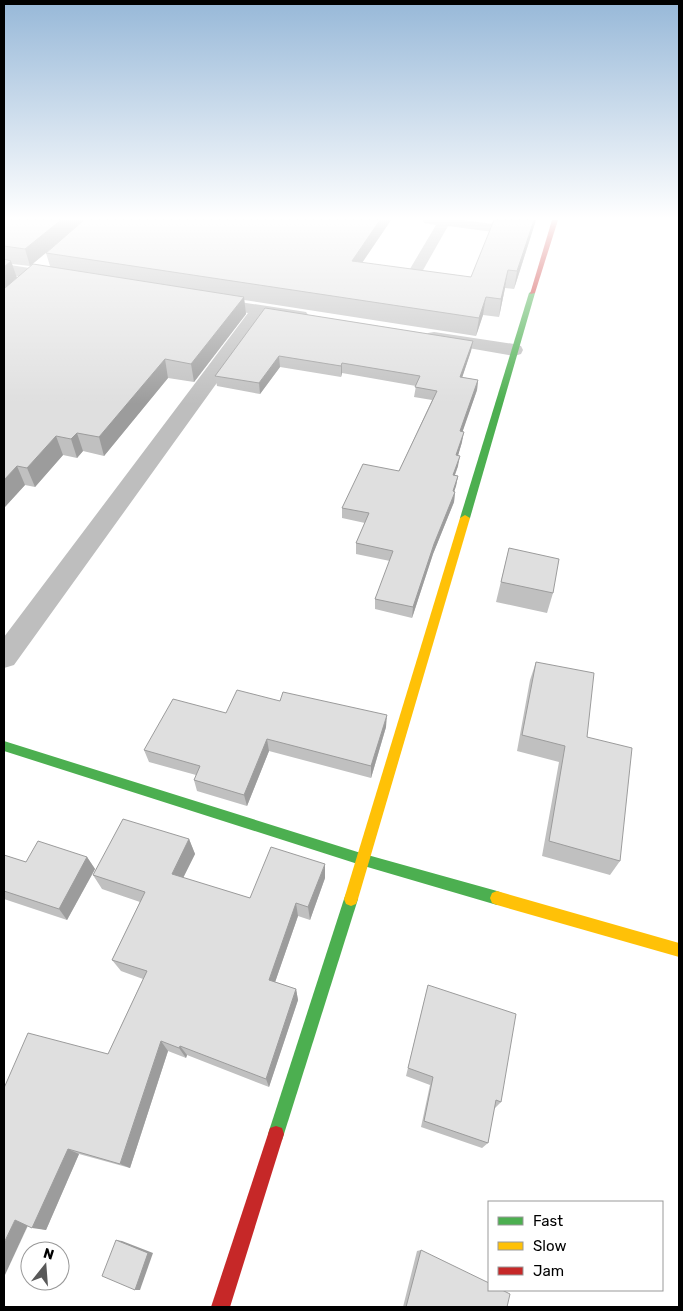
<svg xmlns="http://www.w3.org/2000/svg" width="683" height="1311" font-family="Rubik,sans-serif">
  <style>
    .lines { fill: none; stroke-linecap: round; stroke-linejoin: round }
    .lane { fill: #bebebe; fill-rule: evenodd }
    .street { fill: #bebebe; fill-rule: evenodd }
    .fast { fill: #4caf50; fill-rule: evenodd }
    .slow { fill: #ffc107; fill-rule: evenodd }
    .jam { fill: #c62828; fill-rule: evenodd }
    .wall { fill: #c0c0c0; fill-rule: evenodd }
    .shaded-wall { fill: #9c9c9c }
    .building { fill: #dfdfdf; stroke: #9c9c9c }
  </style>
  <rect width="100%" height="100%" fill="#fff"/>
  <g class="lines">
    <!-- lane -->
    <path class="lane" d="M423 220H462L509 226 516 230 509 234 448 226 418 279 416 282H406L404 279 436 225 424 223Z"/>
    <!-- street -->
    <g class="street">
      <path d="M4 264 61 273 67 275 69 278 67 281 61 283 4 274Z"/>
      <path d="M207 297 300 311 306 312 309 316 306 320 300 321 265 316 14 665 4 668V637L248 313 201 306 198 302 201 298Z"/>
      <path d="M434 332 514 344 521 346 523 350 521 354 514 356 428 341 425 337 428 333Z"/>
    </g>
    <!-- fast -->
    <g class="fast">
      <path d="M532 291 535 293 470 518 465 521 462 520 460 518 529 293Z"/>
      <path d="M4 741 364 854 497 891 502 893 504 898 502 903 497 905 364 866 4 751Z"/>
      <path d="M351 892 356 894 358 899 284 1134 282 1140 276 1142 270 1140 268 1134 344 899 346 894Z"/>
    </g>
    <!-- slow -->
    <g class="slow">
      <path d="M465 515 470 518 358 899 356 904 351 906 346 904 344 899 460 518Z"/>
      <path d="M497 891 679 943V957L497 905 492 903 490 898 492 893Z"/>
    </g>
    <!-- jam -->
    <g class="jam">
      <path d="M552 220H558L535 293 530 294Z"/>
      <path d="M276 1126 282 1128 284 1134 230 1307H211L268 1134 270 1128Z"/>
    </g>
  </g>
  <!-- wall -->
  <g class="wall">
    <path d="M4 220H391L362 263 471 277 536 220 514 289 505 288 499 317 483 315 476 336 244 300 246 314 194 382 168 378 104 456 83 451 77 458 63 455 35 487 25 485 4 508ZM46 253 50 266 17 278 12 264 30 266Z"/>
    <path d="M265 308 473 341 471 351 462 377 478 380 477 390 462 432V442L458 455V466L455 475 458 476 456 486 454 491 455 492 454 502 433 554 412 618 375 609V599L390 561 356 554V543L365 523 342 518V508L399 471 432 400 414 397 416 386 342 373 341 377 280 367 260 394 217 386 215 376Z"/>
    <path d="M509 548 553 593 547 613 496 602Z"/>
    <path d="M536 662 587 737 620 861 610 875 542 856 559 762 517 751 530 680Z"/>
    <path d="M226 713 386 727 371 778 269 751 247 806 197 791 194 780 196 775 149 762 144 750Z"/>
    <path d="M189 839 195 854 183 878 250 898 325 878 310 920 298 916 275 982 296 989 298 1000 269 1087 187 1055 186 1058 168 1051 130 1168 79 1154 46 1230 28 1226 5 1275 143 979 121 971 112 960 140 902 102 889 93 875Z"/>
    <path d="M4 855 26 862 87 857 95 869 67 920 4 899Z"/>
    <path d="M428 985 501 1102 494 1109 488 1143 482 1148 421 1127 430 1085 406 1076Z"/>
    <path d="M421 1250 507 1307H403L417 1251Z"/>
  </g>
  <!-- shaded-wall -->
  <g class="shaded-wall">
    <path d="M61 220H85L30 266 25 249Z"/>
    <path d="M380 220H391L351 279 352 261Z"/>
    <path d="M534 220H536L514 289 517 271Z"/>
    <path d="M11 261 17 278 4 290V267Z"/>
    <path d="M508 270 505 288 499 317 501 299Z"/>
    <path d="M244 297 246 314 194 382 191 364Z"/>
    <path d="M486 297 483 315 476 336 479 318Z"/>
    <path d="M473 341 471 351 459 387 460 377Z"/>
    <path d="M279 356 280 367 260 394 259 383Z"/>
    <path d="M165 359 168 378 104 456 99 437Z"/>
    <path d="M342 363V373L341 377V366Z"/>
    <path d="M478 380 477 390 459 442 460 431Z"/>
    <path d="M464 432 462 442 455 466 456 455Z"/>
    <path d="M77 433 83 451 77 458 71 439Z"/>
    <path d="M56 436 63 455 35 487 27 468Z"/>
    <path d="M460 456 458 466 451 485 453 475Z"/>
    <path d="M17 466 25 485 4 508V480Z"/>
    <path d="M458 476 456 486 451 502 453 491Z"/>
    <path d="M455 492 454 502 433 554 412 618 413 607 434 544Z"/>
    <path d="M387 715 386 727 371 778V766Z"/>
    <path d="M267 739 269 751 247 806 244 795Z"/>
    <path d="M189 839 195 854 178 888 172 874Z"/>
    <path d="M87 857 95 869 67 920 59 909Z"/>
    <path d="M325 864V878L310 920 308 907Z"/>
    <path d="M296 903 298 916 272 991 269 980Z"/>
    <path d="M296 989 298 1000 269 1087 266 1079Z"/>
    <path d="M161 1041 168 1051 130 1168 120 1164Z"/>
    <path d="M180 1046 187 1055 186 1058 179 1048Z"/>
    <path d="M68 1149 79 1154 46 1230 32 1228Z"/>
    <path d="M15 1220 29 1223 5 1275H4V1243Z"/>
    <path d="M116 1240 122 1241 153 1253 140 1290H135Z"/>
  </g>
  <!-- building -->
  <g class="building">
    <path d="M4 220H61L25 249 4 246Z"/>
    <path d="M84 220H380L352 261 471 277 494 220H534L517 271 508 270 501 299 486 297 479 318 46 253Z"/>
    <path d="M4 259 11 261 4 267Z"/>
    <path d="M33 264 244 297 191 364 165 359 99 437 77 433 71 439 56 436 27 468 17 466 4 480V288H5Z"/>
    <path d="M265 308 473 341 460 377 478 380 460 431 464 432 456 455 460 456 453 475 458 476 453 491 455 492 434 544 413 607 375 599 393 551 356 543 369 513 342 508 363 464 399 471 437 391 415 387 420 376 342 363 341 366 279 356 259 383 215 376Z"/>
    <path d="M509 548 559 559 553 593 501 582Z"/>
    <path d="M536 662 594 673 587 737 632 748 620 861 549 841 565 746 522 735Z"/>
    <path d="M237 690 280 701 283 692 387 715 371 766 267 739 244 795 194 780 200 766 144 750 173 699 226 713Z"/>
    <path d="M123 819 189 839 172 874 250 898 271 847 325 864 308 907 296 903 269 980 296 989 266 1079 180 1046 179 1048 161 1041 120 1164 68 1149 32 1228 15 1220 4 1243V1088L28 1033 108 1054 147 971 112 960 145 892 93 875Z"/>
    <path d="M38 841 87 857 59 909 4 891V855L26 862Z"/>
    <path d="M428 985 516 1014 501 1102 496 1100 488 1143 424 1121 433 1077 408 1068Z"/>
    <path d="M116 1240 148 1253 135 1290 102 1276Z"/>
    <path d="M421 1250 489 1283V1290H502L510 1294 507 1307H406Z"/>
  </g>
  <!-- sky -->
  <linearGradient id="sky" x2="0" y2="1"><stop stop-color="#97b8d8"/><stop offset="0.54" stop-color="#fff"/><stop offset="1" stop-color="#fff" stop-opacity="0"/></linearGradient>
  <rect width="683" height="404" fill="url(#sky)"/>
  <!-- border -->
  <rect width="683" height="1311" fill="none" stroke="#000000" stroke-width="10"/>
  <!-- legend -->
  <rect x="488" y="1201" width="175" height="90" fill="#ffffff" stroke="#999999"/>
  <rect x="498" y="1217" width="25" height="8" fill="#4caf50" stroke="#999999"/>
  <text x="533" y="1226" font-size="15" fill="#000000">Fast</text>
  <rect x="498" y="1242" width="25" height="8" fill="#ffc107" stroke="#999999"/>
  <text x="533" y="1251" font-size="15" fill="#000000">Slow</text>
  <rect x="498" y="1267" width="25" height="8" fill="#c62828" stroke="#999999"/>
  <text x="533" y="1276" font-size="15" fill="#000000">Jam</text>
  <!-- north arrow -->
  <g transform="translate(45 1266) rotate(17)"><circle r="24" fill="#ffffff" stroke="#999999"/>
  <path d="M0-4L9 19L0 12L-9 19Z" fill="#595959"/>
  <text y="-8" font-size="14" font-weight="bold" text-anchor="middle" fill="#000000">N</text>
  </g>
</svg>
